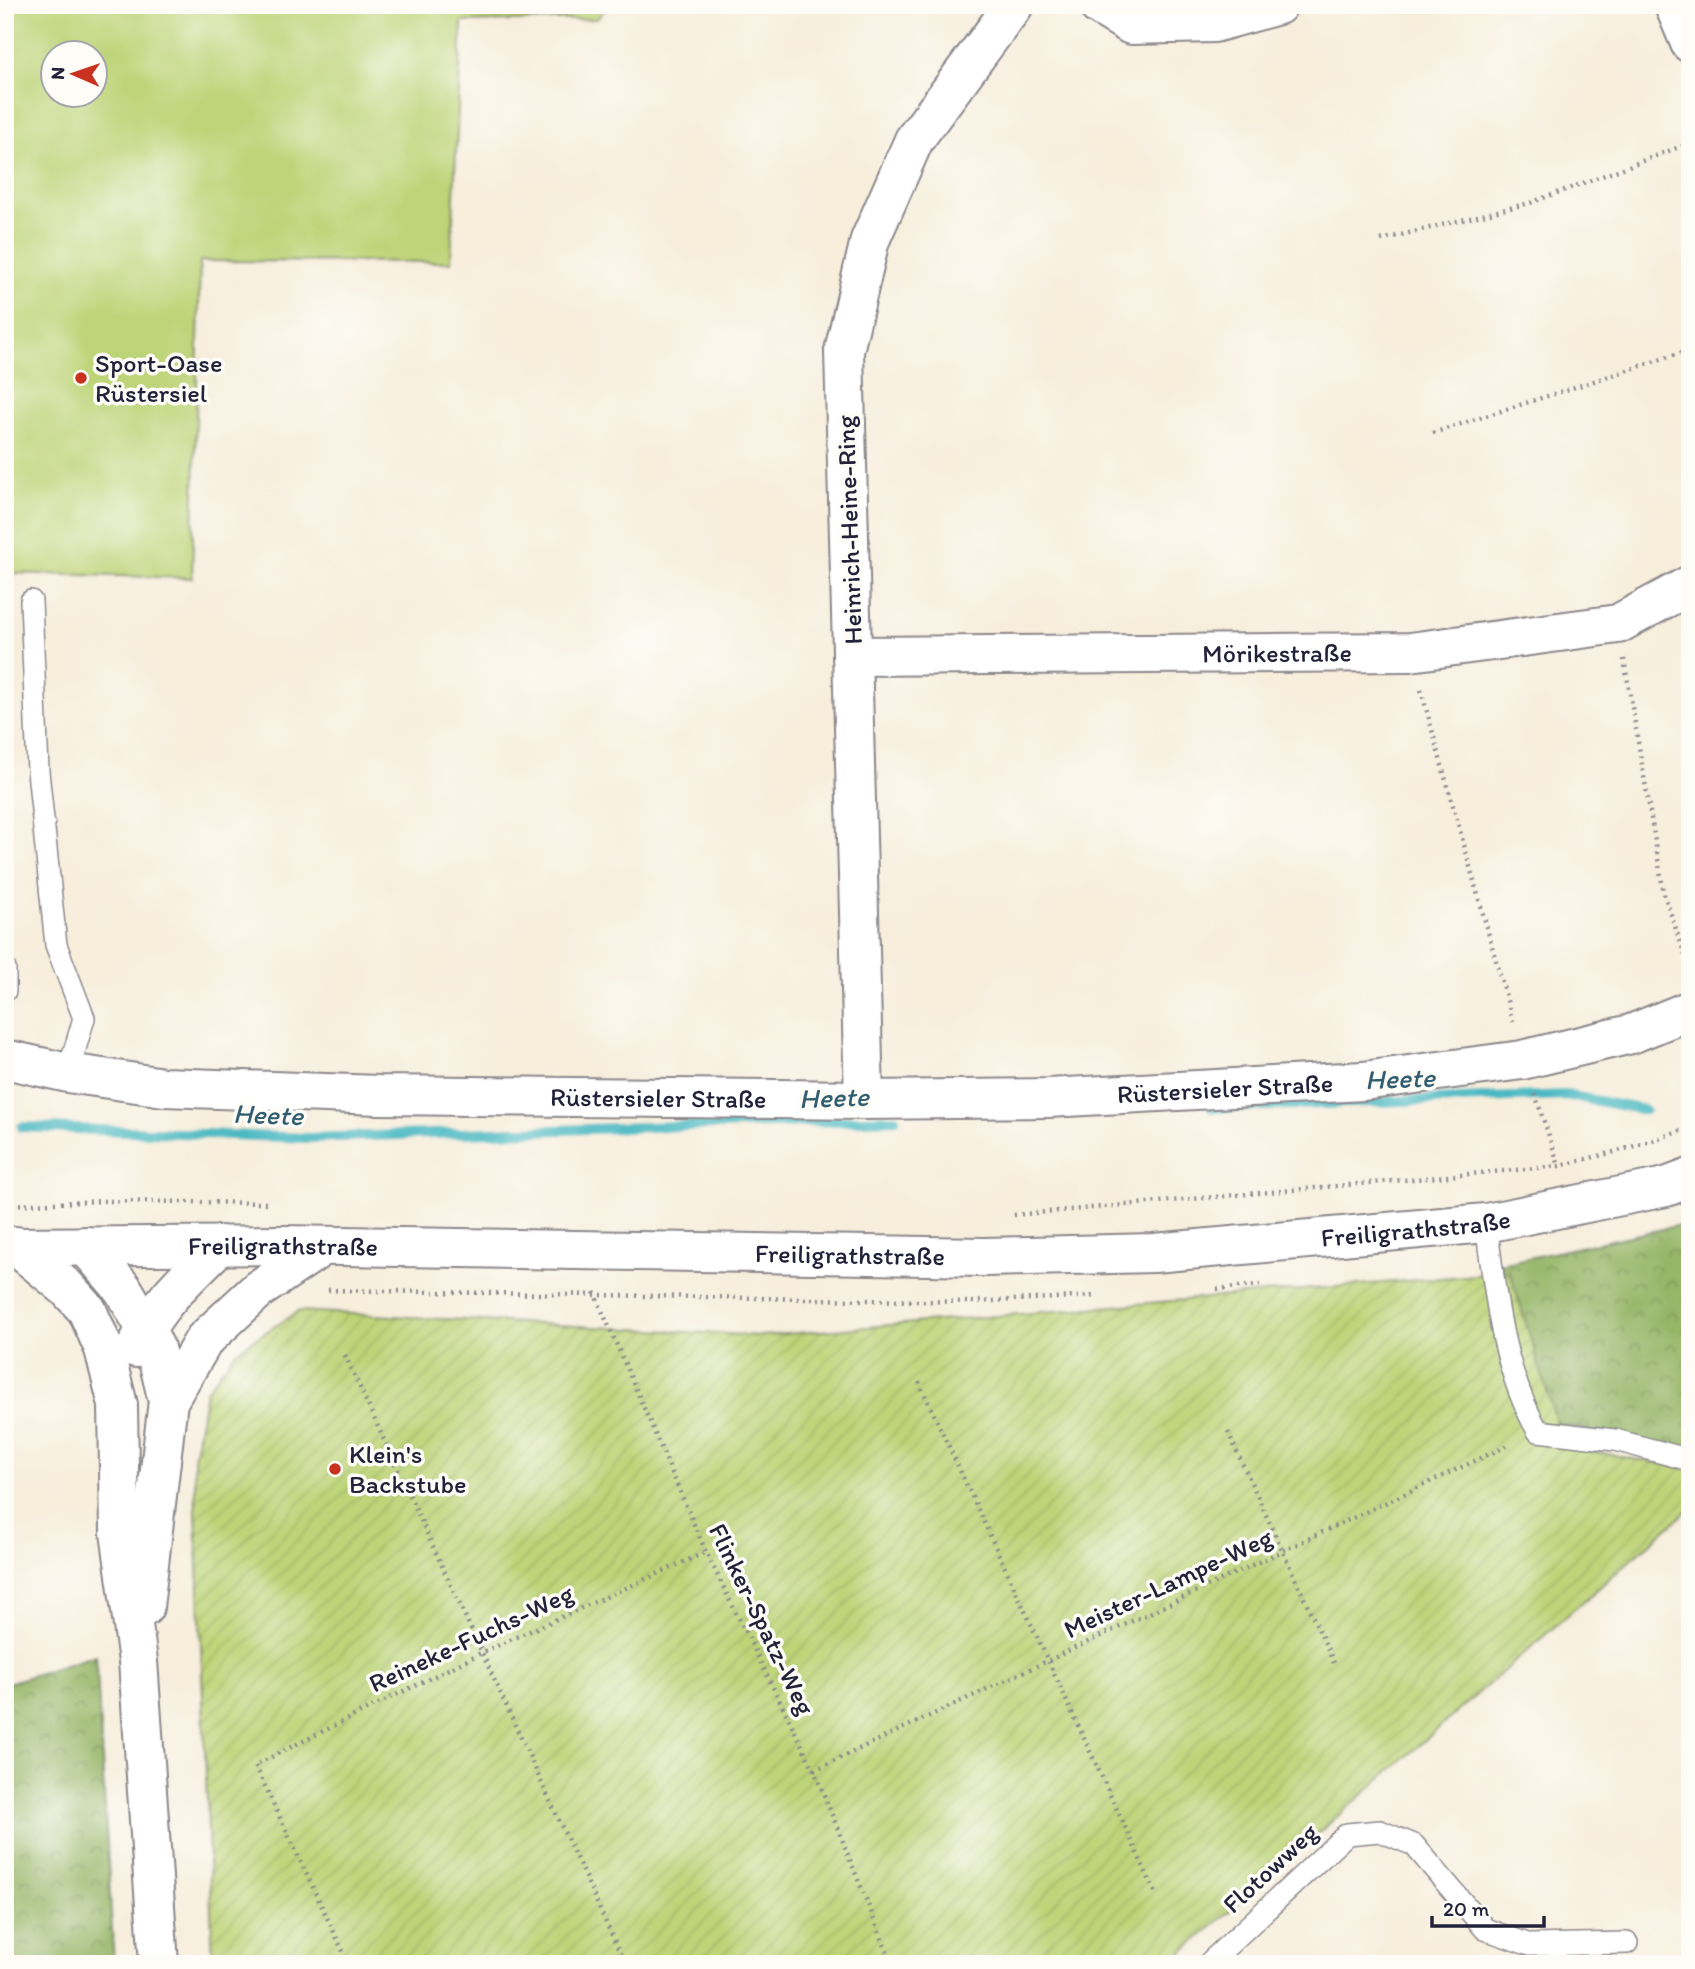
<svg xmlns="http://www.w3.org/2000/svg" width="1695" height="1969" font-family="Itim,sans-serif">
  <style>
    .forest { fill: url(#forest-crowns); stroke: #5c6c52; stroke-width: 2 }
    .garden { fill: url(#garden-furrows); stroke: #707b5a; stroke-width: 2 }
    .pitch { fill: #bed478; stroke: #707b5a; stroke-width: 2; fill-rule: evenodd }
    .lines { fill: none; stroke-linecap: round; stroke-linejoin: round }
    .stream { stroke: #4bb9c3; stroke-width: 10 }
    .service-casing { stroke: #8c888c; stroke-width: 24 }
    .minor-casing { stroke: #8c888c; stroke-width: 42 }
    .tertiary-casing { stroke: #8c888c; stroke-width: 42 }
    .secondary-casing { stroke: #8c888c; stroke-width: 42 }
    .path { stroke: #8c888c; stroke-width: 4.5; stroke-dasharray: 2 5; stroke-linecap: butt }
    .service { stroke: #fff; stroke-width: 21 }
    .minor { stroke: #fff; stroke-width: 38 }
    .tertiary { stroke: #fff; stroke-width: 38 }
    .secondary { stroke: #fff; stroke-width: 38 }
    .poi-dot { fill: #c8321e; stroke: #fdfcf7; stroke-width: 2.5 }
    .labels { text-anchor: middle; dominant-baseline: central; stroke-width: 7; stroke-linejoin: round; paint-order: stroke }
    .poi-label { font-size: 26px; fill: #22223b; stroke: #fdfcf7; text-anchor: start }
    .street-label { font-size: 26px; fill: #22223b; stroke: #fdfcf7 }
    .water-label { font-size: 28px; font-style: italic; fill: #325e71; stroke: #fdfcf7 }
  </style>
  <defs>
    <pattern id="forest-crowns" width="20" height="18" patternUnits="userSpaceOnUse" patternTransform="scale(1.75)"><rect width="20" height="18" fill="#96b668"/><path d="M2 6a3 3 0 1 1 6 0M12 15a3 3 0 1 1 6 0" fill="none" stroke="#7a9457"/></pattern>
    <pattern id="garden-furrows" width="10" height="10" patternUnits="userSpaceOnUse" patternTransform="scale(1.75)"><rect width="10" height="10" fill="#bed478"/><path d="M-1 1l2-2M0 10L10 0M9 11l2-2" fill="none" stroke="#a3b669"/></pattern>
  </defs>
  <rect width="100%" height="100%" fill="#fdfcf7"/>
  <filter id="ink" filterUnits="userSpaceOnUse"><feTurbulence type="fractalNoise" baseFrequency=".0143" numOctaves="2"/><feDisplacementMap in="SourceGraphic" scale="14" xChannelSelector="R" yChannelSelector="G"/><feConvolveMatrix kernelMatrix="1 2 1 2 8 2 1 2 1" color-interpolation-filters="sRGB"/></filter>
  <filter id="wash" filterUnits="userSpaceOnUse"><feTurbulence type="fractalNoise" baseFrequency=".00686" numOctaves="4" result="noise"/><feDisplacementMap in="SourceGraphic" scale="28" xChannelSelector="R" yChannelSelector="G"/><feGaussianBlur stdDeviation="1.57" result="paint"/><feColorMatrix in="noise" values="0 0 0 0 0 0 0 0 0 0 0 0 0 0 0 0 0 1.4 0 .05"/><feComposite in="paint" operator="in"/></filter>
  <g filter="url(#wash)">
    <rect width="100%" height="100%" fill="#f7eedc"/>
    <!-- forest -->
    <g class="forest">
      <path d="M1690 1223V1454L1559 1424 1529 1386 1500 1264Z"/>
      <path d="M96 1655 114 1964H5V1684Z"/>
    </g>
    <!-- garden -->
    <path class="garden" d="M1510 1272 1564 1446 1690 1469V1508L1169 1964H213L194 1458 206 1391 236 1351 299 1311 762 1336Z"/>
    <!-- pitch -->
    <path class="pitch" d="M5 5H608L597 19 462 22 451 262 200 261 192 578 5 573ZM52 52H94V94H52Z"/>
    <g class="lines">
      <!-- stream -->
      <g class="stream">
        <path d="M1212 1108 1566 1095 1645 1110"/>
        <path d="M22 1127 308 1138 895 1119"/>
      </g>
    </g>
  </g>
  <g filter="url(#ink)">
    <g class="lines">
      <defs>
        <g id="service">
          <path d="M31 601 38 771 56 945 84 1018 68 1073"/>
          <path d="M5 969V991"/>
          <path d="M1486 1223C1495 1292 1502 1369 1538 1431L1615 1440 1690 1460"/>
          <path d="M1208 1964 1347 1834 1380 1831 1414 1845 1485 1929 1530 1945 1627 1943"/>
        </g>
        <g id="minor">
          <path d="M1098 5 1131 25 1214 23 1278 5"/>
          <path d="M1674 5 1690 43"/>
          <path id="s1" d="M852 656 1410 652 1618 624 1690 585"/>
          <path id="s2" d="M5 1059 68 1073 164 1087 379 1095 864 1100 1048 1098 1363 1081 1522 1060 1631 1034 1690 1010"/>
          <path d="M864 1100 844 351 870 240 914 140 1014 5"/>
        </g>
        <g id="tertiary">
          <path d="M16 1246 67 1288 87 1310 104 1349 118 1405 120 1532 138 1661 159 1964"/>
          <path d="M86 1246 123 1289 145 1327 155 1348 168 1401 144 1607"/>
          <path d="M136 1348C155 1306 187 1277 220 1245"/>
          <path d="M168 1401 204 1340 259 1289 323 1246"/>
        </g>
        <g id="secondary">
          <path id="s3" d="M5 1247 283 1245 984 1257 1154 1253 1486 1223 1666 1187 1690 1178"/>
        </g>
      </defs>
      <!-- service casing -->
      <use href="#service" class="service-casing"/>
      <!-- minor casing -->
      <use href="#minor" class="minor-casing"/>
      <!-- tertiary casing -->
      <use href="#tertiary" class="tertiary-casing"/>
      <!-- secondary casing -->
      <use href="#secondary" class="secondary-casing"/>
      <!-- path -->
      <g class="path">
        <path d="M1381 240 1530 203 1690 143"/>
        <path d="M1433 433 1690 350"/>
        <path d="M1624 659 1664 894 1690 970"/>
        <path d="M1421 690 1513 1022"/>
        <path d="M1535 1094 1559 1166"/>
        <path d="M5 1205 104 1201 267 1203"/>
        <path d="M1014 1215 1559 1166 1622 1150 1690 1128"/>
        <path d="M1217 1289 1260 1285"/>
        <path d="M328 1290 971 1302 1096 1296"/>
        <path d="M594 1292 706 1552 814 1770 892 1964"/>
        <path d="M345 1355 625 1964"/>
        <path d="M919 1382 1157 1896"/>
        <path d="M1228 1432 1334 1663"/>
        <path d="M814 1770 1511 1444"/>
        <path d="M349 1964 255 1765 481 1653 706 1552"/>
      </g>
      <!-- service -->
      <use href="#service" class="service"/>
      <!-- minor -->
      <use href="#minor" class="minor"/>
      <!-- tertiary -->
      <use href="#tertiary" class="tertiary"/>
      <!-- secondary -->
      <use href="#secondary" class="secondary"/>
    </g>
  </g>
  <!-- markers -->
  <g class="poi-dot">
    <circle cx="81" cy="378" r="7"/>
    <circle cx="335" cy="1469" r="7"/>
  </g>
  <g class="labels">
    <!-- poi labels -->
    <g class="poi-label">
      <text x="95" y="363">Sport-Oase<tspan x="95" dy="30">Rüstersiel</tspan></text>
      <text x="349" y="1454">Klein's<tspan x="349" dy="30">Backstube</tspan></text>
    </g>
    <!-- street labels -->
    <g class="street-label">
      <text transform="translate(849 530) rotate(-92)">Heinrich-Heine-Ring</text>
      <text stroke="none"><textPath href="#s1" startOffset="425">Mörikestraße</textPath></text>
      <text stroke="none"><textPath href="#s2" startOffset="1223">Rüstersieler Straße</textPath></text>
      <text stroke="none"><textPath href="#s2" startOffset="656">Rüstersieler Straße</textPath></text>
      <text stroke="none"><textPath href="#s3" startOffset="1412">Freiligrathstraße</textPath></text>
      <text stroke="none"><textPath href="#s3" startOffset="278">Freiligrathstraße</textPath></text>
      <text stroke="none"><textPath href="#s3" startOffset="845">Freiligrathstraße</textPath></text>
      <text transform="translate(1168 1583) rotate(-25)">Meister-Lampe-Weg</text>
      <text transform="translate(762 1619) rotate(64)">Flinker-Spatz-Weg</text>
      <text transform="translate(471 1638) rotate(-25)">Reineke-Fuchs-Weg</text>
      <text transform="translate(1270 1868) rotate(-43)">Flotowweg</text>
    </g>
    <!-- water labels -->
    <g class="water-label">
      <text transform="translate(1400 1078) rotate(-2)">Heete</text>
      <text transform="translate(834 1097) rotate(-2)">Heete</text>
      <text transform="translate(268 1114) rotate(2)">Heete</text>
    </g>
  </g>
  <!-- margin -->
  <rect width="1695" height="1969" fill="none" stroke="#fdfcf7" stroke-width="28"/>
  <!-- north arrow -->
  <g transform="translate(74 74) rotate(272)"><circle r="33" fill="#fdfcf7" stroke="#a5a5ac" stroke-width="2"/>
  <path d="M0-5L12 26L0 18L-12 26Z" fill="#c8321e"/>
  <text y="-10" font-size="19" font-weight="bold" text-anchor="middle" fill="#22223b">N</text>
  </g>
  <!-- scale -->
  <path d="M1432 1916v10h112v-10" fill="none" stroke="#22223b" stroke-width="3.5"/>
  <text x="1443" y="1916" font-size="21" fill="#22223b" stroke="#fdfcf7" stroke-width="5" paint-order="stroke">20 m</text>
</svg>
